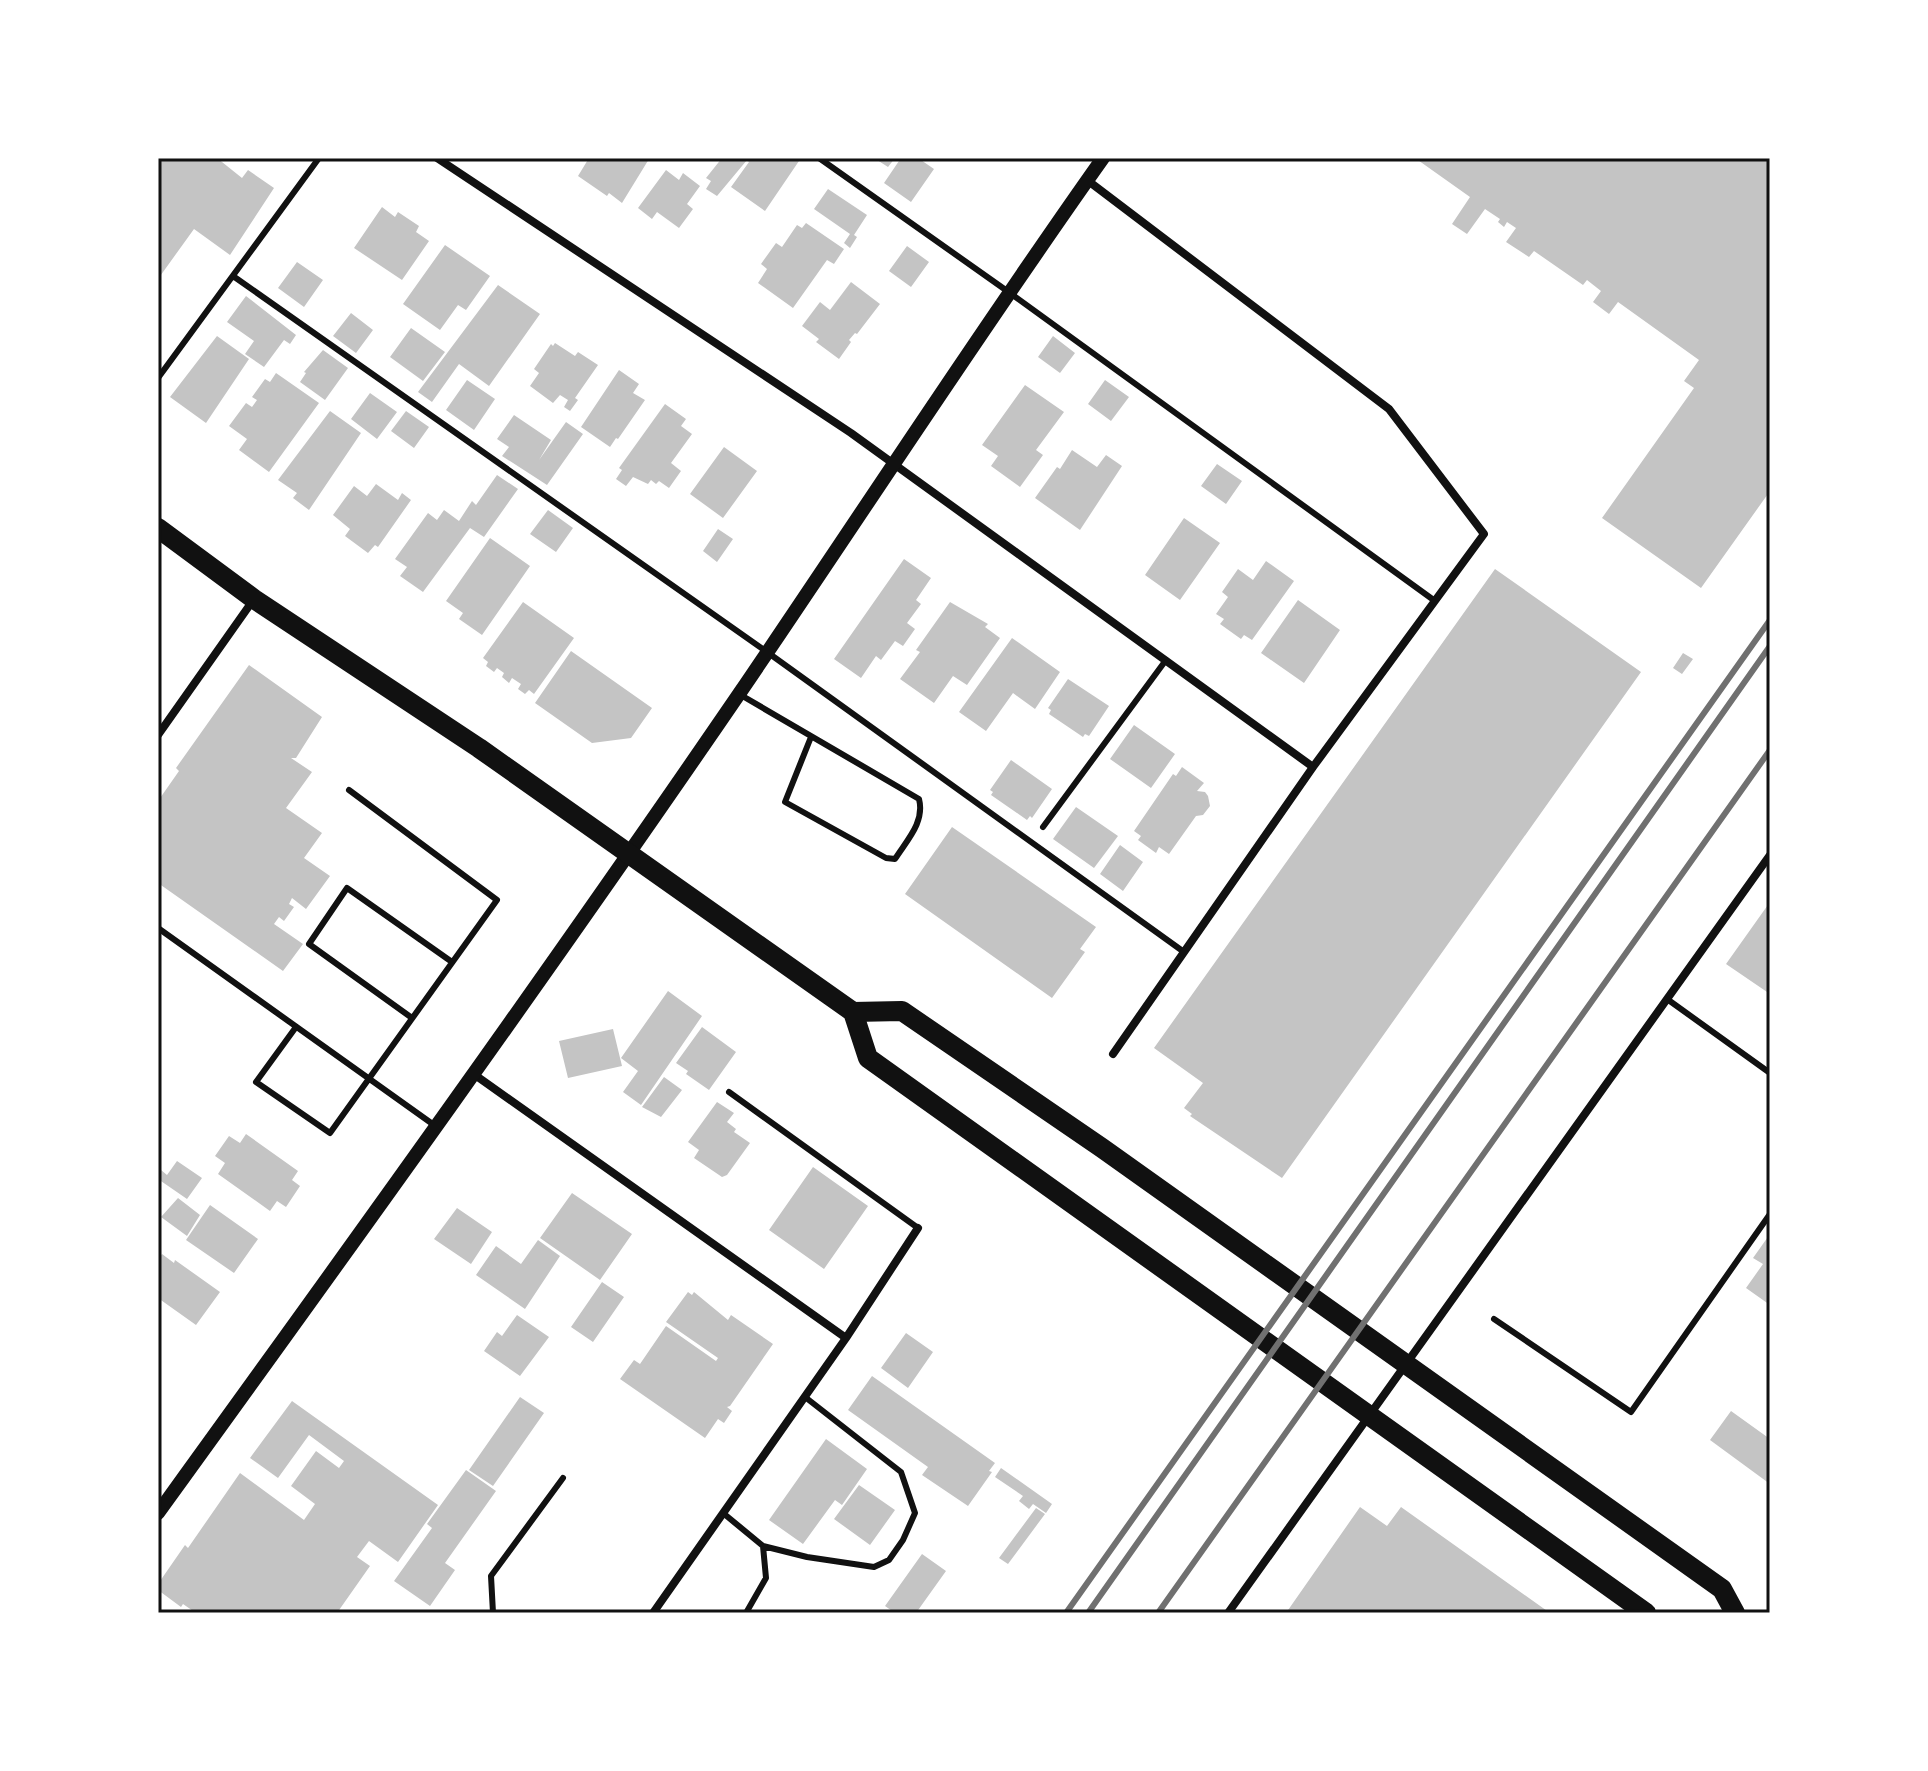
<svg xmlns="http://www.w3.org/2000/svg" width="1928" height="1771" viewBox="0 0 1928 1771" font-family="Ubuntu,sans-serif">
  <rect width="100%" height="100%" fill="#fff"/>
  <path fill="#c4c4c4" d="M 158,158 L 217,158 L 242,178 L 248,170 L 274,188 L 230,255 L 194,229 L 158,279 Z
    M 589,158 L 648,158 L 649,159 L 622,203 L 609,193 L 607,196 L 578,176 Z
    M 722,158 L 795,158 L 799,161 L 765,211 L 731,187 L 749,162 L 747,160 L 717,196 L 706,189 L 711,181 L 706,178 Z
    M 874,158 L 895,158 L 888,167 Z
    M 901,158 L 918,158 L 934,169 L 911,202 L 884,183 Z
    M 1415,158 L 1770,158 L 1770,491 L 1701,588 L 1602,518 L 1694,388 L 1684,381 L 1699,360 L 1618,302 L 1609,314 L 1593,302 L 1601,291 L 1587,280 L 1583,285 L 1534,251 L 1529,257 L 1506,242 L 1516,228 L 1507,222 L 1504,227 L 1498,222 L 1500,219 L 1485,209 L 1467,234 L 1452,224 L 1470,197 Z
    M 666,170 L 679,180 L 683,173 L 700,186 L 687,204 L 693,209 L 679,228 L 657,212 L 652,219 L 638,208 Z
    M 828,189 L 867,215 L 854,235 L 857,237 L 850,248 L 844,243 L 850,234 L 814,209 Z
    M 382,207 L 395,217 L 398,212 L 419,226 L 416,232 L 429,241 L 402,280 L 354,248 Z
    M 806,223 L 844,249 L 834,264 L 827,260 L 793,308 L 758,283 L 767,269 L 761,264 L 776,243 L 782,247 L 797,225 L 802,228 Z
    M 445,245 L 490,276 L 466,310 L 458,305 L 440,330 L 403,304 Z
    M 907,246 L 929,262 L 911,287 L 889,271 Z
    M 297,262 L 323,280 L 304,307 L 278,288 Z
    M 851,282 L 880,304 L 857,334 L 855,333 L 849,340 L 851,342 L 839,359 L 816,342 L 819,339 L 802,326 L 820,302 L 830,310 Z
    M 498,285 L 540,314 L 489,386 L 459,364 L 432,402 L 418,392 Z
    M 246,296 L 296,335 L 290,344 L 284,340 L 264,367 L 245,354 L 254,341 L 227,322 Z
    M 351,313 L 373,330 L 356,353 L 333,336 Z
    M 411,328 L 445,352 L 423,381 L 390,357 Z
    M 217,336 L 249,359 L 206,423 L 170,397 Z
    M 1053,336 L 1075,353 L 1060,373 L 1038,357 Z
    M 555,343 L 575,356 L 578,352 L 598,365 L 575,398 L 578,400 L 570,411 L 564,407 L 568,400 L 560,395 L 553,403 L 530,386 L 539,373 L 534,369 L 551,344 L 553,346 Z
    M 323,350 L 348,368 L 325,400 L 300,382 L 306,373 L 304,372 Z
    M 619,370 L 639,384 L 633,393 L 645,400 L 618,439 L 616,438 L 610,447 L 581,427 Z
    M 276,373 L 319,403 L 269,472 L 239,450 L 247,439 L 229,426 L 246,403 L 252,407 L 257,400 L 252,397 L 265,379 L 270,382 Z
    M 467,380 L 495,399 L 474,430 L 446,410 Z
    M 1105,380 L 1129,397 L 1111,421 L 1088,404 Z
    M 1025,385 L 1064,412 L 1036,450 L 1043,455 L 1020,487 L 991,466 L 998,456 L 982,445 Z
    M 370,393 L 397,412 L 377,439 L 351,419 Z
    M 665,404 L 686,419 L 681,426 L 692,434 L 671,463 L 681,471 L 669,488 L 659,481 L 656,484 L 651,480 L 648,484 L 633,477 L 626,486 L 616,479 L 622,470 L 619,468 Z
    M 330,411 L 361,433 L 309,510 L 293,498 L 297,493 L 278,480 Z
    M 406,411 L 429,427 L 414,448 L 391,431 Z
    M 514,415 L 551,440 L 539,460 L 566,422 L 583,434 L 547,485 L 502,456 L 509,447 L 497,439 Z
    M 724,447 L 757,471 L 723,518 L 690,494 Z
    M 1072,450 L 1097,467 L 1106,455 L 1122,466 L 1080,530 L 1035,498 L 1057,467 L 1060,469 Z
    M 1217,464 L 1242,481 L 1226,504 L 1201,486 Z
    M 497,475 L 518,489 L 484,537 L 470,528 L 423,592 L 400,576 L 407,567 L 395,559 L 428,513 L 437,520 L 444,510 L 459,521 L 472,501 L 476,505 Z
    M 376,484 L 398,500 L 402,493 L 411,500 L 378,547 L 375,545 L 368,553 L 345,536 L 350,529 L 333,515 L 354,486 L 367,496 Z
    M 548,510 L 573,528 L 556,552 L 530,534 Z
    M 1184,518 L 1220,543 L 1180,600 L 1145,575 Z
    M 718,529 L 733,539 L 717,562 L 703,551 Z
    M 490,538 L 530,566 L 482,635 L 459,619 L 463,613 L 446,601 Z
    M 904,559 L 931,578 L 916,600 L 921,604 L 907,623 L 915,629 L 903,646 L 895,641 L 881,660 L 876,656 L 861,678 L 834,659 Z
    M 1266,561 L 1294,581 L 1252,640 L 1244,635 L 1241,639 L 1220,624 L 1224,619 L 1216,614 L 1228,597 L 1222,592 L 1238,569 L 1253,580 Z
    M 1495,569 L 1641,672 L 1282,1178 L 1190,1116 L 1192,1114 L 1184,1108 L 1203,1083 L 1154,1048 Z
    M 1298,600 L 1340,630 L 1304,683 L 1261,653 Z
    M 523,602 L 574,638 L 534,694 L 529,690 L 525,694 L 518,689 L 521,684 L 512,678 L 509,683 L 502,677 L 504,673 L 497,668 L 494,672 L 486,666 L 488,662 L 483,658 Z
    M 950,602 L 988,624 L 985,627 L 1000,638 L 967,685 L 953,676 L 934,703 L 900,679 L 920,652 L 916,650 Z
    M 1012,638 L 1060,672 L 1035,709 L 1013,693 L 986,731 L 959,712 Z
    M 571,651 L 652,708 L 631,738 L 592,743 L 535,703 Z
    M 1683,653 L 1693,659 L 1682,674 L 1673,668 Z
    M 249,665 L 322,717 L 296,758 L 291,758 L 312,772 L 286,808 L 322,833 L 304,858 L 330,876 L 306,909 L 292,898 L 289,904 L 294,907 L 284,921 L 279,917 L 274,924 L 303,944 L 283,971 L 158,883 L 158,801 L 179,771 L 176,768 Z
    M 1068,679 L 1109,706 L 1089,736 L 1085,734 L 1083,737 L 1049,714 L 1051,710 L 1048,708 Z
    M 1134,725 L 1175,754 L 1151,788 L 1110,759 Z
    M 1011,760 L 1052,789 L 1032,818 L 1030,816 L 1027,820 L 991,795 L 993,792 L 990,790 Z
    M 1182,767 L 1204,783 L 1197,791 L 1205,792 L 1208,796 L 1210,806 L 1203,815 L 1196,816 L 1169,854 L 1159,847 L 1156,853 L 1138,840 L 1141,836 L 1134,831 L 1173,774 L 1176,776 Z
    M 1076,807 L 1118,836 L 1094,868 L 1053,839 Z
    M 952,827 L 1096,927 L 1080,949 L 1085,952 L 1052,998 L 905,894 Z
    M 1120,845 L 1143,862 L 1123,891 L 1100,874 Z
    M 1770,902 L 1770,994 L 1726,964 Z
    M 668,991 L 702,1016 L 641,1105 L 623,1092 L 638,1071 L 621,1058 Z
    M 702,1027 L 736,1052 L 709,1090 L 686,1074 L 688,1071 L 676,1063 Z
    M 613,1029 L 622,1066 L 568,1078 L 559,1041 Z
    M 664,1077 L 682,1090 L 661,1117 L 642,1107 Z
    M 717,1102 L 734,1113 L 727,1122 L 736,1129 L 734,1132 L 750,1143 L 727,1175 L 722,1177 L 694,1158 L 699,1150 L 688,1142 Z
    M 246,1134 L 298,1171 L 292,1180 L 300,1186 L 286,1207 L 277,1201 L 270,1211 L 218,1174 L 225,1163 L 215,1156 L 229,1136 L 240,1143 Z
    M 177,1161 L 202,1178 L 187,1199 L 158,1179 L 161,1170 L 167,1175 Z
    M 813,1167 L 868,1206 L 824,1269 L 769,1230 Z
    M 572,1193 L 632,1234 L 600,1280 L 540,1238 Z
    M 178,1198 L 200,1215 L 187,1236 L 161,1217 Z
    M 210,1205 L 258,1239 L 234,1273 L 186,1240 Z
    M 457,1208 L 492,1232 L 471,1264 L 434,1239 Z
    M 1770,1234 L 1770,1305 L 1746,1288 L 1763,1264 L 1753,1258 Z
    M 538,1240 L 560,1256 L 525,1309 L 476,1275 L 496,1246 L 521,1264 Z
    M 162,1254 L 174,1263 L 175,1260 L 220,1292 L 196,1325 L 158,1298 L 158,1260 Z
    M 602,1282 L 624,1297 L 593,1342 L 571,1327 Z
    M 688,1292 L 692,1295 L 694,1292 L 728,1320 L 731,1315 L 773,1344 L 730,1406 L 727,1407 L 732,1411 L 724,1423 L 718,1419 L 705,1438 L 620,1379 L 634,1360 L 640,1364 L 666,1326 L 716,1361 L 718,1358 L 666,1322 Z
    M 517,1315 L 549,1337 L 520,1376 L 484,1351 L 497,1332 L 502,1336 Z
    M 906,1333 L 933,1352 L 908,1388 L 881,1368 Z
    M 872,1376 L 995,1463 L 989,1471 L 992,1472 L 968,1506 L 922,1475 L 928,1467 L 848,1410 Z
    M 520,1397 L 544,1413 L 493,1486 L 469,1470 Z
    M 292,1401 L 438,1505 L 398,1562 L 369,1541 L 357,1557 L 370,1566 L 337,1613 L 196,1613 L 183,1604 L 181,1607 L 158,1590 L 158,1584 L 185,1545 L 188,1548 L 240,1473 L 304,1520 L 315,1504 L 291,1486 L 316,1451 L 339,1468 L 344,1461 L 309,1435 L 278,1478 L 250,1458 Z
    M 1731,1411 L 1770,1439 L 1770,1484 L 1710,1440 Z
    M 826,1439 L 867,1469 L 842,1505 L 835,1500 L 803,1544 L 769,1520 Z
    M 1001,1468 L 1052,1504 L 1046,1513 L 1033,1504 L 1029,1509 L 1019,1501 L 1023,1496 L 995,1477 Z
    M 466,1470 L 496,1491 L 445,1563 L 455,1570 L 430,1606 L 394,1581 L 432,1528 L 427,1524 Z
    M 859,1485 L 895,1510 L 870,1545 L 834,1519 Z
    M 1360,1507 L 1387,1526 L 1401,1507 L 1550,1613 L 1286,1613 Z
    M 1036,1508 L 1045,1514 L 1008,1564 L 999,1558 Z
    M 922,1554 L 946,1571 L 916,1613 L 895,1613 L 885,1606 Z"/>
  <g fill="none" stroke-linecap="round" stroke-linejoin="round">
    <path stroke="#111" stroke-width="6" d="M 819,158 L 1010,293 L 1435,601
      M 233,276 L 767,652 L 1184,952
      M 158,378 L 319,158
      M 739,694 L 919,799 C 925,822 907,840 895,859 L 886,858 L 785,802 L 811,737
      M 1043,827 L 1166,660
      M 158,928 L 434,1125
      M 1667,999 L 1770,1073
      M 412,1018 L 309,944 L 347,888 L 452,962
      M 296,1027 L 256,1082 L 330,1133 L 497,900 L 349,790
      M 729,1092 L 918,1228
      M 1494,1319 L 1631,1412 L 1770,1214
      M 723,1513 L 763,1546 L 766,1578 L 746,1613
      M 763,1546 L 807,1557 L 874,1567 L 889,1560 L 903,1540 L 915,1513 L 901,1472 L 805,1397
      M 493,1613 L 491,1576 L 563,1478"/>
    <path stroke="#111" stroke-width="8" d="M 437,158 L 851,433 L 1313,767
      M 1087,180 L 1389,409 L 1484,534 L 1313,767 L 1113,1054
      M 158,735 L 254,599
      M 475,1075 L 846,1338
      M 653,1613 L 846,1338 L 918,1228
      M 1228,1613 L 1770,855"/>
    <path stroke="#111" stroke-width="14" d="M 158,1513 C 354,1242 550,970 739,694 C 861,515 978,334 1103,158"/>
    <path stroke="#111" stroke-width="20" d="M 158,528 L 254,599 L 479,748 L 853,1012 L 902,1011 L 1102,1148 L 1722,1589 L 1735,1613
      M 853,1012 L 868,1058 L 1646,1613"/>
    <path stroke="#707070" stroke-width="6" d="M 1066,1613 L 1770,620
      M 1088,1613 L 1770,646
      M 1158,1613 L 1770,750"/>
  </g>
  <rect width="1928" height="1771" fill="none" stroke="#ffffff" stroke-width="320"/>
  <rect x="160" y="160" width="1608" height="1451" fill="none" stroke="#111" stroke-width="3"/>
</svg>
